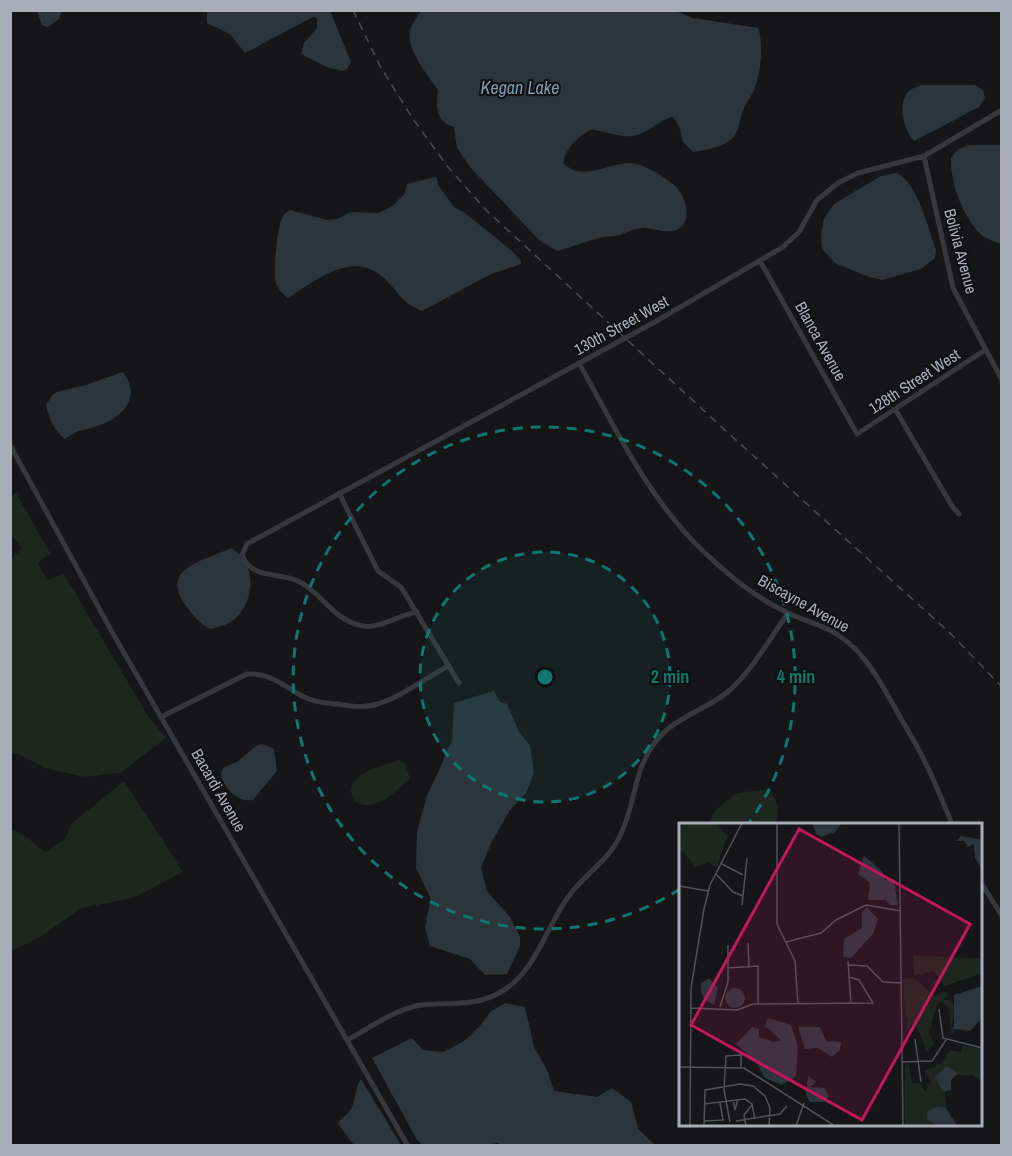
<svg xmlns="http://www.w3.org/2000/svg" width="1012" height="1156" viewBox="0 0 1012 1156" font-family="'Archivo Narrow',sans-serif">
  <rect width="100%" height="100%" fill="#161618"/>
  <path fill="#1e261f" d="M 16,493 L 50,553 L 38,563 L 47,580 L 64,574 L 148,716 L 166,738 L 120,773 L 85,777 L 44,768 L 23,756 L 11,752 L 11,559 L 22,548 L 11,534 L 11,498 Z
    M 400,760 L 405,764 L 410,778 C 397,790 375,814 356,802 C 336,777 382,765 400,760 Z
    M 124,781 L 183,872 L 133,898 L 81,908 L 42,936 L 11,951 L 11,829 L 25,836 L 45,852 L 64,840 L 72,823 Z
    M 763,790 L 771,793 C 779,802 780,813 775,824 L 712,824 L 710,822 L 715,811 L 736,793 Z"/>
  <path fill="#2c353c" d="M 673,10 L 693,18 L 758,28 C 764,43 761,77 753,92 C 751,97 746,102 744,108 C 739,119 740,134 729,141 C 719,148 705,150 693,152 L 683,142 L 679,126 L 673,117 C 659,120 648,133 633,136 C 619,138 604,130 590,130 C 577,138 566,147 563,163 C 582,182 606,164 629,163 C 642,163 664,176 674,185 C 684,193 692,215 682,226 C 672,236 658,229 646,228 C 638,227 628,232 620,235 C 614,237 608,236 602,237 C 587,241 572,247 557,251 L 540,241 L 470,167 L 457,148 L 454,127 C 435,121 436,107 438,90 C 428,76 406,49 410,31 C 412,24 417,17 421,10 Z
    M 37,11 L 37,10 L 62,11 L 59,19 L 48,27 L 42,25 Z
    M 207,11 L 330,11 L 351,62 L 347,69 L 342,71 L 327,67 L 301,54 L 304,43 L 317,28 L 317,18 L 313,17 L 245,53 L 230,34 L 207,23 Z
    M 921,85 L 975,85 L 983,90 L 985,98 L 979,107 L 914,141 C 904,130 897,105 908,92 C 912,88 917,87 921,85 Z
    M 969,145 L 1001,145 L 1001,244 C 996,242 989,240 984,237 C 964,221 950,182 951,158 L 957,150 Z
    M 896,173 C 917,180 929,231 936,250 L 935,258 L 921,269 L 882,280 L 869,277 L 835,263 L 822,249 L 821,236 L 824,218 L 834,204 L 881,176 Z
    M 435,177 L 437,178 L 438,185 L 454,207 L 465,213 L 511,250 L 521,261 L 521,264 L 491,274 L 422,311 C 400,302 400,293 384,278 C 353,249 316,280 288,298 C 283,294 279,290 276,283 C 273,273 277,225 283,216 C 285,213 288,212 290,210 L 327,220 L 337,219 L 350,212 L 378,213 L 393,206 L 405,193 L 407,184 Z
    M 123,372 C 141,396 125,416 100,425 C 85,431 80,428 65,439 C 54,430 49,419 46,405 L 53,394 L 60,391 L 86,385 Z
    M 231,548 C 256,562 256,598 236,618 C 230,624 219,627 210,629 C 199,623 192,614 184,603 C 160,567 207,560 231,548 Z
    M 494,691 L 500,702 L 507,704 L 519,732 L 530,745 L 534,773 L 526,793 L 510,810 L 491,843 L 481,868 L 487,891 L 510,917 L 520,937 L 520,946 L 507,974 L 485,975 L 470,959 L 430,946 L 425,927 L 431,899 L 416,868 L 417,831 L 427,796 L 441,766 L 446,752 L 452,742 L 454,703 Z
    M 262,744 L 274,749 L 277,771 L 253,800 C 237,803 222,787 221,772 L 224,767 L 237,762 L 256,746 Z
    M 505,1003 L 525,1007 L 534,1047 L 547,1070 L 554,1091 L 597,1097 L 612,1088 L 631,1102 L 638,1129 L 655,1145 L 500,1146 L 498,1143 L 480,1146 L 424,1146 L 417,1140 L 372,1058 L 412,1038 L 423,1050 L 443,1052 L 464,1041 L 479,1027 L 491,1011 Z
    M 361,1079 L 401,1145 L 354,1145 L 338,1124 C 341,1117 347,1116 351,1109 C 356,1099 355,1088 361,1079 Z"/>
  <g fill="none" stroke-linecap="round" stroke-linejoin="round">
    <path stroke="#37383d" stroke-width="5" d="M 924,156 L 953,288 L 1002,380
      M 760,261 L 857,434 L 985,350
      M 579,363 C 616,429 648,499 704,552 C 729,576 757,599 788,613 C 805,621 823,625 838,635 C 865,652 879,680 894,706 C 903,723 914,740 923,758 C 934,779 943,802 952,824
      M 895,409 L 952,506 L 959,514
      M 10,445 L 112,632 L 408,1146
      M 339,493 L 378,571 L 401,587 L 459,683
      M 417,612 C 399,615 379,629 363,626 C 333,621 322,592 298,581 C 278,572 252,580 242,555 L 247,544 L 653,323 L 783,247 L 799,232 L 817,200 L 838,183 L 858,173 L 924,156 L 1002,110
      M 161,717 L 247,674 C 271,673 282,685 302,696 C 313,702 325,703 337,704 C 350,706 362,708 374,705 C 396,700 427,678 448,666
      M 980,881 L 1002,916
      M 347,1040 C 370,1028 395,1009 421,1005 C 448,1002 476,1007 501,992 C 538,970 546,925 571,893 C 586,874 608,860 619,838 C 635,808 633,773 653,745 C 672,717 706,711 730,690 C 752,670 771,637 788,613"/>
    <path stroke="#4a4c52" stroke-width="1.5" stroke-dasharray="8 6" stroke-linecap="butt" d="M 353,10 L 380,66 L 413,119 L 448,167 L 487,211 L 726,431 L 950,633 L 1002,687"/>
  </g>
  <circle cx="545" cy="677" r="125" fill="#0f766e" fill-opacity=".12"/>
  <g fill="none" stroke="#0f766e" stroke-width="3" stroke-dasharray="10 8">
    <circle cx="545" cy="677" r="125"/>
    <path d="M680 889A251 251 0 1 1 749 823"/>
  </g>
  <g text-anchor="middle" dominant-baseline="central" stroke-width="4.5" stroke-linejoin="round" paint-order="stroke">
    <g font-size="16" fill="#a8adb8" stroke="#111113">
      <text transform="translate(961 251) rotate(75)">Bolivia Avenue</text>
      <text transform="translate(621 325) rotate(-29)">130th Street West</text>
      <text transform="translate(821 341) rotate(61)">Blanca Avenue</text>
      <text transform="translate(914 381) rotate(-33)">128th Street West</text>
      <text transform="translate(804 603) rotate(29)">Biscayne Avenue</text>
      <text transform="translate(219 790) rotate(60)">Bacardi Avenue</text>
    </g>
    <g font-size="18" font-style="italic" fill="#7f9bb3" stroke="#111113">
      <text x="520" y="87">Kegan Lake</text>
    </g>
  </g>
  <g transform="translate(679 823)">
    <rect width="303" height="303" fill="#161618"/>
    <path d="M 3,0 L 38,0 L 48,13 L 38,45 L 30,39 L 17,44 L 0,24 ZM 234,132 L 303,136 L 303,150 L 266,163 L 255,148 L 235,153 ZM 235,155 L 256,173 L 266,168 L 269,173 L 265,176 L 274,179 L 275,186 L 273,204 L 277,208 L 272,211 L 270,186 L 262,178 L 258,181 L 250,210 L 255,221 L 248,229 L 237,202 L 231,202 L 226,212 L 229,194 L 226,194 L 224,156 ZM 283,222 L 303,226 L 303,259 L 293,252 L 263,252 L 270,302 L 226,302 L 226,241 L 230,241 L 233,260 L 240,260 L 246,268 L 252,259 L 245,248 L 261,241 L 271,227 L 282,229 Z" fill="#1e261f"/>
    <path d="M 133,0 L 163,0 L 156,9 L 143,14 L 137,11 ZM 282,13 L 303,17 L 303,45 L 296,35 L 295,21 L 289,24 L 285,18 L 277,18 ZM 185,33 L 203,48 L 206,57 L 215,56 L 219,83 L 211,82 L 207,77 L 189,77 L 191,60 L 179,51 ZM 188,84 L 199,96 L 194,111 L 172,135 L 164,134 L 165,116 L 183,105 L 183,89 ZM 30,155 L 39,165 L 35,182 L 25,176 L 22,168 L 22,160 ZM 303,163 L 303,195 L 291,208 L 275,206 L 275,172 ZM46 175a10 10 0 1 1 20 0a10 10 0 1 1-20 0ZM 89,195 L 112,202 L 119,224 L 117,253 L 103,262 L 86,255 L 77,239 L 57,221 L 73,204 L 80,206 L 80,214 L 95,219 L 102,217 L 86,203 ZM 119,204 L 141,204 L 147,218 L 162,219 L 161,227 L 153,234 L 139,225 L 126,226 ZM 268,243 L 279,250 L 272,257 L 272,267 L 264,269 L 256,254 ZM 129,253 L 137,259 L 131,264 L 146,265 L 150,273 L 146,279 L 131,279 L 127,272 ZM 259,283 L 267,285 L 278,303 L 259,303 L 248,296 L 248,288 Z" fill="#2c353c"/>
    <path fill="none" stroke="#505258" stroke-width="1.5" d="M 98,0 L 98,101 L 116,138 L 119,181M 220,0 L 224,303M 43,41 L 64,52M 37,51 L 54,69 L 64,73M 0,63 L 29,68M 63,82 L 68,35M 107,119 L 142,110 L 157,97 L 187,82 L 222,88M 69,120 L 70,144M 169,138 L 172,181M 170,142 L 188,143 L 204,159 L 223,160M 49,145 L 79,143 L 79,181M 41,184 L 49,159 L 49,122M 12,185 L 58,187 L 74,181 L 194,180 L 180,157 L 170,154M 260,186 L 264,215 L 303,225M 236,216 L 242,259M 223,239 L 253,238 L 267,217M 0,244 L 65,245 L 156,303M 0,264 L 0,293M 54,277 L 56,287 L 59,276M 25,281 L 66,276 L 73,281 L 76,296M 26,298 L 44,297 L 41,280M 57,298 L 101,291 L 108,283M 51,299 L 45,267 L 47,233 L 62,232 L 62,244M 11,303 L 12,165 L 25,86 L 31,62 L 63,0M 25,303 L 26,267 L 61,261 L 74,263 L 86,273 L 91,285 L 90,303M 67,303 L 65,292 L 73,282M 117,303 L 125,280"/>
    <path fill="#c2185b" fill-opacity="0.15" stroke="#c2185b" stroke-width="3" d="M 120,6 L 291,101 L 183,297 L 12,202 Z"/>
    <rect width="303" height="303" fill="none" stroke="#a8adb8" stroke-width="3"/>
  </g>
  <circle cx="545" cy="677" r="9" fill="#0f766e" stroke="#111113" stroke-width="3"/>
  <g font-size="18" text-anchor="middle" font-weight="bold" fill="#0f766e" stroke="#111113" stroke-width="4.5" stroke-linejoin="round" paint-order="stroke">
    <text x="670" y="683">2 min</text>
    <text x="796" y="683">4 min</text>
  </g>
  <rect width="1012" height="1156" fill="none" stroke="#a8adb8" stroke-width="24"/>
</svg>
